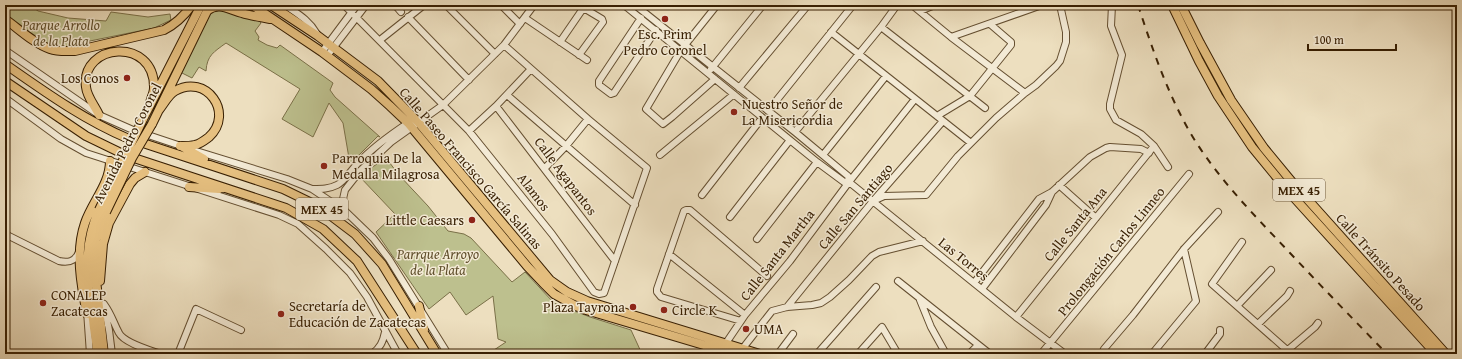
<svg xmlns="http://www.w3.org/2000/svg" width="1462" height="359" viewBox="0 0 1462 359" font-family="'Gentium Book Plus',serif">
  <rect width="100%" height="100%" fill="#eddfbf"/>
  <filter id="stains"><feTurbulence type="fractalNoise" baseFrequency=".005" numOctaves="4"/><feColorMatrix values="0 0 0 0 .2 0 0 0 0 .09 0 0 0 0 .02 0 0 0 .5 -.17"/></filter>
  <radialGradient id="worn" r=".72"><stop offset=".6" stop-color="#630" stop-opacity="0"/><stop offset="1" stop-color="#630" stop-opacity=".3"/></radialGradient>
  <path fill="#bdc08e" stroke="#7a7048" d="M 5,5 L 30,5 L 38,11 L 68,18 L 106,21 L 111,12 L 148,17 L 170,14 L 171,20 L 154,28 L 80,43 L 79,48 L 62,49 L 41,42 L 5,16 Z
    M 215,9 L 222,9 L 259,20 L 261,23 L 255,31 L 259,37 L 258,40 L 267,45 L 277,48 L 280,45 L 333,83 L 330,90 L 335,97 L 380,137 L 378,136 L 350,164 L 343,123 L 329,103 L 313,137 L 282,119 L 300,89 L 226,43 C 214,52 207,55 206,71 L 199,67 L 192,78 L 180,72 L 208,14 Z
    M 386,158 L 399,175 L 428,206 L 448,231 L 464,234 L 471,238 L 512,282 L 525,272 L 554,303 L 590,317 L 631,330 L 642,354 L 601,354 L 597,350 L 591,354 L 493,354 L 491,352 L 506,342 L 498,339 L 493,296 L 466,315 L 450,292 L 429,309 L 376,232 L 395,214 L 359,176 Z"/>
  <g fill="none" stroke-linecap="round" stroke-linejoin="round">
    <g stroke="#654f31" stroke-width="8">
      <path id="minor" d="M 285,5 C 298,14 309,20 317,34
        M 344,5 L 469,131 L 552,234 L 594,292 L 599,294 L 604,293 L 647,168 L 588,119 L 504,45
        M 395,5 L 401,12
        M 446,5 L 495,54
        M 501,5 L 520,24
        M 624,5 L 817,162 L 844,182 L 849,182
        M 635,5 L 795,132 L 848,176 L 849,182
        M 912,5 L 951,37 L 1025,93
        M 1112,5 L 1111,26 L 1122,55 L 1110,104 L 1110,109 L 1116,120 L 1141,134 L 1154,146 L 1168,167
        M 920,11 L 935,5
        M 408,17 L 469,80
        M 525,18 L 587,60
        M 641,18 L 599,81 L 599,85 L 611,94 L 614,93 L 656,30
        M 881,27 L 985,108
        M 831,32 L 971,143
        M 951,37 L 1042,5
        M 380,40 L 424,5
        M 560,42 L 582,10 L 587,10 L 602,19 L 603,22 L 579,55
        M 5,50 L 99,115 L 133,130 L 184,147
        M 322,52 L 357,5
        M 327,56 L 366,5
        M 711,69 L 763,5
        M 715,79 L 672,117 L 663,124 L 646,109 L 681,50 L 717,5
        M 739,88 L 808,5
        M 507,95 L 635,205
        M 5,98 L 61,139 L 86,153 L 279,215 L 298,224 L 326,249 L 350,273 L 367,297 L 398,354
        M 496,106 L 615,261
        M 768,111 L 853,5
        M 937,116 L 970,96 L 1011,45 L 1011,42 L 990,24
        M 469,131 L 496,106 L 531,69
        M 795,132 L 881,27 L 897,5
        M 193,150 L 287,179 L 312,189 L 345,211 L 373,238 L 389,259 L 448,354
        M 660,155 L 733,95
        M 823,155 L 886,76
        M 545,168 L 566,146 L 588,119
        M 849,182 L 1016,317 L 1065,354
        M 1059,185 L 1096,218
        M 313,189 C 322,189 329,189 337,185 C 345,181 351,170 358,163 C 373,147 390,135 408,123 L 411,122
        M 702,195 L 762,118
        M 873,201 L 884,196 L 926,195 L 958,156 L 996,118 L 1025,93 L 1036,85 L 1056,66 L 1060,61 L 1066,42 L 1066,32 L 1060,5
        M 341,208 L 345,190 L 360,171 L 391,142 L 443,105 L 504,45 L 534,5
        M 730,217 L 790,140
        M 5,234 L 59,261 C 68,263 75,262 79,252
        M 757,239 L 817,162
        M 1242,242 L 1212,284 L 1287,350
        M 669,254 L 745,315
        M 898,281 L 990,354
        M 974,283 L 1039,199 L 1052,192 L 1090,157 L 1106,148 L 1110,147 L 1141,149 L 1149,153
        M 982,289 L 1046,205 L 1052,192
        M 920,300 L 931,327 L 946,354
        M 104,304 C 112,315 113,322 119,333 C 124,343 150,350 161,354
        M 104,306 L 109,330 L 112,354
        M 1237,306 L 1271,270
        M 787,307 L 873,201 L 943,121
        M 87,311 L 90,354
        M 1016,317 L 1154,146
        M 741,321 L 661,297 L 657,292 L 657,289 L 684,211 L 686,210 L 690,210 L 767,276
        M 1258,324 L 1287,296 L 1290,291
        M 724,346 L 745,315 L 790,261 L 849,182 L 915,99
        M 743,348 L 772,311 L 787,307 L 812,305 L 821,303 L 830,297 L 849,280 L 872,256 L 879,252 L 923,241
        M 1104,349 L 1133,315 L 1184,249 L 1218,212
        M 178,354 L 196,309 L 241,330
        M 372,354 C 380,348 383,342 385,332
        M 778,354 L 793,334
        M 817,354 L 876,287
        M 858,354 L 882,327 L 898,354
        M 969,354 L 978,345
        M 1041,354 L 1189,174
        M 1152,354 L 1196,301 L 1184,249
        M 1205,354 L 1220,334 L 1220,330
        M 1283,354 L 1315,327 L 1318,323"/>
    </g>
    <g stroke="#381f02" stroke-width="10">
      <path id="major" d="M 252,5 L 322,52 L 371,89 L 390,106 L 408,123 L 527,266 L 545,285 L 554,294 L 576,306 L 586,310 L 734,354
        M 271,5 L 318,36 L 378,81 L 418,122 L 550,280 L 567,292 L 587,301 L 760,354
        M 1172,5 L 1199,61 L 1218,96 L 1252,147 L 1288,191 L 1436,354
        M 1181,5 L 1200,43 L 1231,100 L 1264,148 L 1292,182 L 1446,354
        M 207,11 C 219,1 229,10 242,13 C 251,16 260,17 270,19
        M 5,19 C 19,29 33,43 50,49 C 58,52 67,51 75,51 L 164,30 C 176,24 184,16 192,5
        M 5,64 C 45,92 84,120 129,139
        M 5,81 L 86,136 L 121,153
        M 159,110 C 164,104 168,95 175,91 C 206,73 235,113 209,137 C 205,140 200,144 195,145 C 191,146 185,146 180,146
        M 99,115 C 95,106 87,97 86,87 C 80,43 155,36 154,88 C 154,93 151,98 150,103
        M 143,119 L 201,5
        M 152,124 L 210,5
        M 146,144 L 283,189 L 318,206 L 355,234 L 382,264 L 437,354
        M 181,146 L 204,159
        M 137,159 L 286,208 L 323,229 L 357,261 L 417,354
        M 189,187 L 219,189
        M 100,281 L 103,244 L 109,223 L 130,184 L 135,178 L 145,172
        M 419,306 L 424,329
        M 87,314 C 81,285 75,252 85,223 C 92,202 110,184 110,161
        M 97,354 C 97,343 94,331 93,320 C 87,280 82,248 99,210
        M 104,354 L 94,261 L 96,239 L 106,212"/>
    </g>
    <use href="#minor" stroke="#f3ead5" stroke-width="6"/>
    <use href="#major" stroke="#e6c080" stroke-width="8"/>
    <path stroke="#381f02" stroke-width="2" stroke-dasharray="7 7" stroke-linecap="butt" d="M 1138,5 C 1153,51 1169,98 1194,139 C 1221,182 1256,217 1290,253 C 1322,287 1354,320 1387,354"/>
    <g stroke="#381f02" stroke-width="10" stroke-linecap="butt">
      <path id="major-bridge" d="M 99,210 L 143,119
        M 106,212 L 132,158 L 152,124"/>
    </g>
    <use href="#major-bridge" stroke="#e6c080" stroke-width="8"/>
  </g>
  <g fill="#8f2418" stroke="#f3ead5" stroke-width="1.5">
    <circle cx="665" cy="19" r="4"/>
    <circle cx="127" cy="78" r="4"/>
    <circle cx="734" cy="112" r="4"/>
    <circle cx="324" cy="166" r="4"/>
    <circle cx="472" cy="220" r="4"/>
    <circle cx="43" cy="303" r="4"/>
    <circle cx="633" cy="307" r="4"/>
    <circle cx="664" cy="310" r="4"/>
    <circle cx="281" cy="314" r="4"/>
    <circle cx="746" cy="329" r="4"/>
  </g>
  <g text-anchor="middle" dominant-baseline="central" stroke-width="3" stroke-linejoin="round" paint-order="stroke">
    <g fill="#f3ead5" stroke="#705c41" stroke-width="1">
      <rect x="1273" y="179" width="52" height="22" rx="3"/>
      <rect x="296" y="198" width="52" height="22" rx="3"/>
    </g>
    <g font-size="13" font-weight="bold" fill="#381f02">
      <text x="1299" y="190">MEX 45</text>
      <text x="322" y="209">MEX 45</text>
    </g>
    <g font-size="14" font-style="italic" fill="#604f2c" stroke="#f3ead5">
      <text x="61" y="25">Parque Arrollo<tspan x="61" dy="16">de la Plata</tspan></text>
      <text x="438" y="254">Parrque Arroyo<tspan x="438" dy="16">de la Plata</tspan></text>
    </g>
    <g font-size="14" fill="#381f02" stroke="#f3ead5" text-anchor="start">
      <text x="665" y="34" text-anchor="middle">Esc. Prim<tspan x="665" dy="16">Pedro Coronel</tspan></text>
      <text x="119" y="78" text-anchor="end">Los Conos</text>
      <text x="742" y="104">Nuestro Señor de<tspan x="742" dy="16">La Misericordia</tspan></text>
      <text x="332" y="158">Parroquia De la<tspan x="332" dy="16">Medalla Milagrosa</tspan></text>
      <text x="464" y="220" text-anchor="end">Little Caesars</text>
      <text x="51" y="295">CONALEP<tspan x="51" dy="16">Zacatecas</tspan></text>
      <text x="289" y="306">Secretaría de<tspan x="289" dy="16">Educación de Zacatecas</tspan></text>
      <text x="625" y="307" text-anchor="end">Plaza Tayrona</text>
      <text x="672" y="310">Circle K</text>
      <text x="754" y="329">UMA</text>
    </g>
    <g font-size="14" fill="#381f02" stroke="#f3ead5">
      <text transform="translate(127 143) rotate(-63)">Avenida Pedro Coronel</text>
      <text transform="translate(471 168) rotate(49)">Calle Paseo Francisco García Salinas</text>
      <text transform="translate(566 176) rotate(53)">Calle Agapantos</text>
      <text transform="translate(534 192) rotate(52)">Alamos</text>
      <text transform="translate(855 206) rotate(-50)">Calle San Santiago</text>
      <text transform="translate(1075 224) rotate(-51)">Calle Santa Ana</text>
      <text transform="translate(1111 251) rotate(-51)">Prolongación Carlos Linneo</text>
      <text transform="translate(777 255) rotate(-52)">Calle Santa Martha</text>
      <text transform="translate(964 259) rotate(39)">Las Torres</text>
      <text transform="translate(1381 262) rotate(48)">Calle Tránsito Pesado</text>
    </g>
  </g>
  <rect width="1462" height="359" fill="none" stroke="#eddfbf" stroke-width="20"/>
  <rect x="6" y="6" width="1450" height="347" fill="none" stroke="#381f02" stroke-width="2"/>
  <rect x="10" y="10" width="1442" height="339" fill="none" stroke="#381f02"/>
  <path d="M1308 44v6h88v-6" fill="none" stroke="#381f02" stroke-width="2"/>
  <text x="1314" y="44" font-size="12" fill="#381f02" stroke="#f3ead5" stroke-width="3" paint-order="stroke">100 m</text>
  <rect width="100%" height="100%" filter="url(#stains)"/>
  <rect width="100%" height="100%" fill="url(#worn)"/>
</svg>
